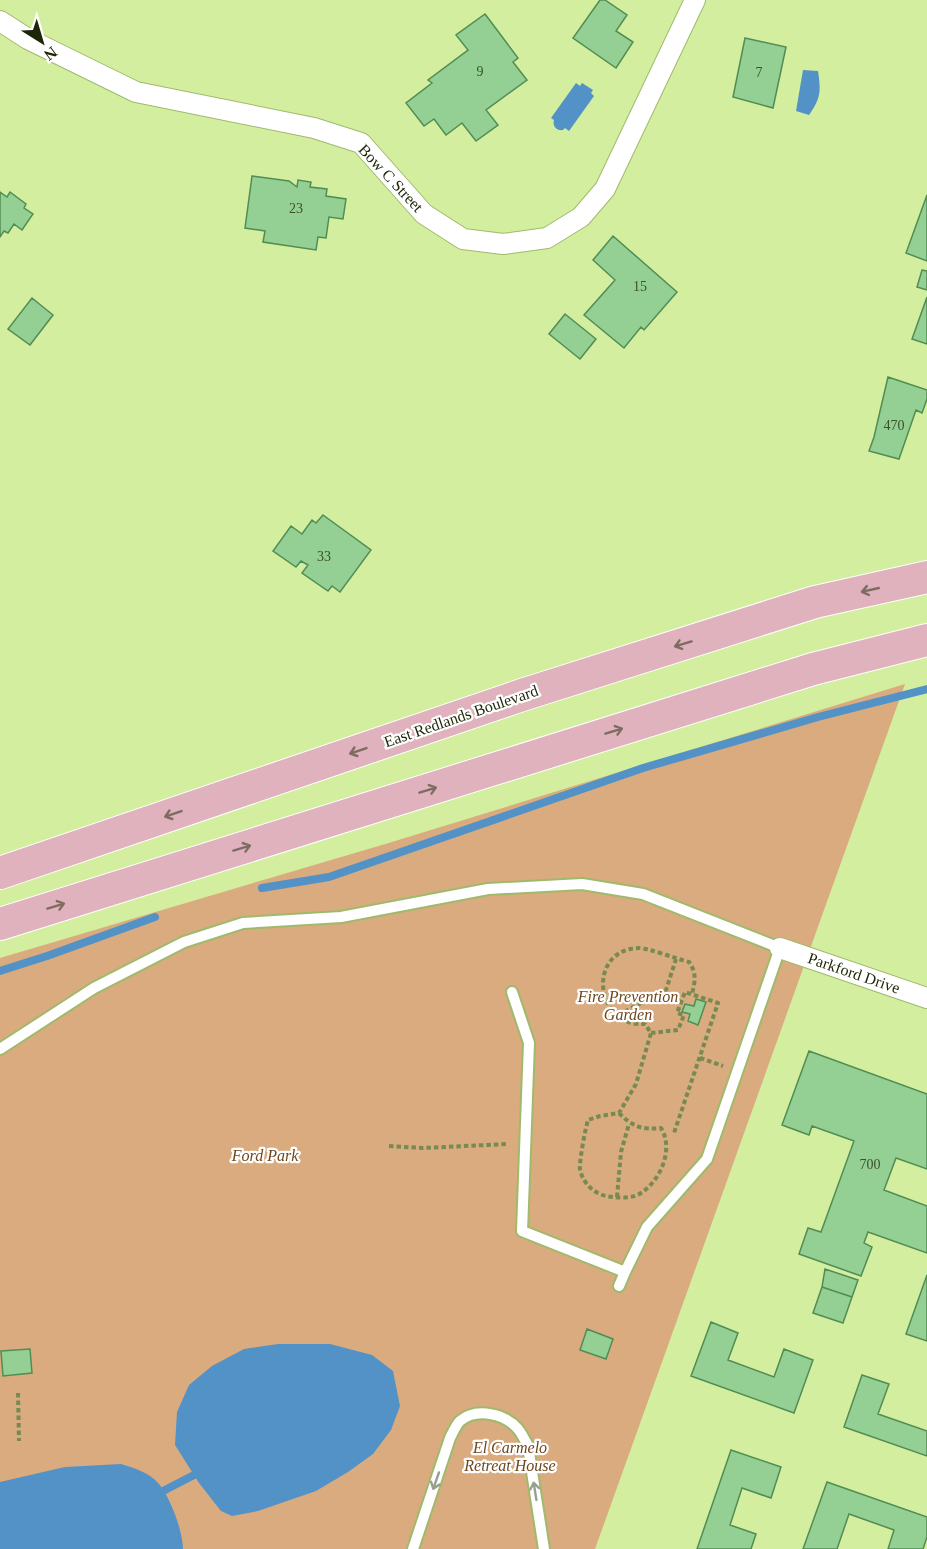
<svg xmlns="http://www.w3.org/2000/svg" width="927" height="1549" viewBox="0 0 927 1549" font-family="Georgia,serif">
  <rect width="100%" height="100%" fill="#d2ee9e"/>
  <path fill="#d9ab7e" d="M 905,684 L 595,1549 L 0,1549 L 0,958 L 392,842 Z"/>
  <path fill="#5292c6" d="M 803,70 L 818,71 C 821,91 821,98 809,115 L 796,111 Z
    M 576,83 L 580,86 L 582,83 L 593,90 L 591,93 L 594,96 L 569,131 L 565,128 L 563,130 C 557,131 552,126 554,120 L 551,118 Z
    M 278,1344 L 330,1344 L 372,1355 L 393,1371 L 400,1406 L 391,1430 L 373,1454 L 348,1472 L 316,1491 L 258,1511 L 232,1516 L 221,1511 L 199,1483 L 175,1445 L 177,1412 L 189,1385 L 212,1366 L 244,1349 Z
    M 121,1464 C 133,1468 149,1472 158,1483 C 170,1496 183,1532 183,1549 L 0,1549 L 0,1482 L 65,1467 Z"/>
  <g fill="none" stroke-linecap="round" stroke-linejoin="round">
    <path stroke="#5292c6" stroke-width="8" d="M 262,888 L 329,877 L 643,768 L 818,717 L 927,689
      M 0,971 L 47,956 L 155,917
      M 163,1491 L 194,1475"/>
  </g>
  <path fill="#94cf94" stroke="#518d53" stroke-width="1.5" d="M 600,0 L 605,0 L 627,15 L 616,31 L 633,42 L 616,68 L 573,38 Z
    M 485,14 L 518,58 L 513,62 L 527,80 L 486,110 L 498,125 L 476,141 L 462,123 L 446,135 L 434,119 L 424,126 L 406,103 L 432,83 L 428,80 L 468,50 L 456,35 Z
    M 745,38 L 786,47 L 773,108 L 733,97 Z
    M 252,176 L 289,181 L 297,187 L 298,180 L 311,182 L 310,187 L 327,189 L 326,196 L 346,199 L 343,219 L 329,217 L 326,238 L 318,237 L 316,250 L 263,242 L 265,231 L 245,228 Z
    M 0,192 L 7,197 L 10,192 L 26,204 L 24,208 L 33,214 L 22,230 L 14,224 L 8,233 L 4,231 L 0,237 Z
    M 927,195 L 927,261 L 906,253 Z
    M 613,236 L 677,292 L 644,330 L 641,327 L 624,348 L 584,315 L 615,280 L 593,260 Z
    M 922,270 L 927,271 L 927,290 L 917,287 Z
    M 927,297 L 927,344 L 912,339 Z
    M 32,298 L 53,315 L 30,345 L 8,329 Z
    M 565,314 L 596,339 L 580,359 L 549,334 Z
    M 888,377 L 927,390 L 927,399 L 922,413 L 916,410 L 899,459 L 869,451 L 874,437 Z
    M 323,515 L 371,550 L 340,592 L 332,586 L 328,591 L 302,573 L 308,565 L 301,561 L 296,567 L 273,551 L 291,526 L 302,534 L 312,520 L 316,523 Z
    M 696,999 L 706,1002 L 698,1025 L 688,1021 L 690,1014 L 682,1012 L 685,1004 L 694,1006 Z
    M 809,1051 L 927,1094 L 927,1169 L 896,1158 L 884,1190 L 927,1206 L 927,1253 L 868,1232 L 864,1243 L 872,1247 L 861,1276 L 799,1254 L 808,1228 L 821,1232 L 854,1141 L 812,1126 L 809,1135 L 782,1125 Z
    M 825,1269 L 858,1280 L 852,1297 L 822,1287 Z
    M 927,1275 L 927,1341 L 906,1334 Z
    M 822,1287 L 852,1297 L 843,1323 L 813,1313 Z
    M 711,1322 L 738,1333 L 728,1360 L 774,1377 L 784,1349 L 813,1360 L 794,1413 L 691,1376 Z
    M 587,1329 L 613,1339 L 606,1359 L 580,1350 Z
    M 30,1349 L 32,1373 L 3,1376 L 1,1351 Z
    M 862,1375 L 889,1384 L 878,1414 L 927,1431 L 927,1456 L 844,1427 Z
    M 731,1450 L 781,1467 L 771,1498 L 742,1488 L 730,1525 L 756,1534 L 751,1549 L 697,1549 Z
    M 827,1482 L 927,1517 L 927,1537 L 923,1549 L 888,1549 L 894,1530 L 849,1514 L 837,1549 L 803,1549 Z"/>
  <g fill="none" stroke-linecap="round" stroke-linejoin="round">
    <g stroke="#9fba6c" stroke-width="14">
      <path id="lane" d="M 0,1049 L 94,988 L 184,942 L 243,923 L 341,917 L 488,889 L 582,884 L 643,894 L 780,948 L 707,1159 L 647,1227 L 625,1272 L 522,1231 L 529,1043 L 512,992
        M 619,1286 L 625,1272
        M 413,1549 L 450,1438 C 453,1432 456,1425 460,1421 C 477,1407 505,1414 518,1429 C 522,1434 525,1440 528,1446 L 544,1549"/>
    </g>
    <g stroke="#9fba6c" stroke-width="22">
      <path id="street" d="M 0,21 L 28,39 L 136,92 L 314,128 L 361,143 L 424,214 L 463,239 L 503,244 L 547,238 L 581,217 L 605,189 L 695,0
        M 780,948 L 927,998"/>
    </g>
    <g stroke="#fff" stroke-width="34">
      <path id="primary" d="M 0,873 L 522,695 L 815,602 L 927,577
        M 0,924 L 813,669 L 927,640"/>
    </g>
    <path stroke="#778a52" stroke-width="4" stroke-dasharray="4.5 3" stroke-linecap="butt" d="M 618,1015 L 666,990 L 676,959
      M 651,1033 L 678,1030 L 684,1015 L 677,1013 L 685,992 L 718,1003 L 674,1133
      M 700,1058 L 723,1066
      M 619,1113 C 633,1127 642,1130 661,1128 C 674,1149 661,1180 641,1193 C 634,1198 623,1198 614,1197 C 598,1197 584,1186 580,1170 C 579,1162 585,1130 588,1120 L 600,1116 L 619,1113 L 636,1084 L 651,1033 L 645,1024 C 640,1024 635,1024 631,1023 C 592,1010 593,949 639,948 C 648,948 677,959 689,962 C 697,973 695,982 692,994
      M 389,1146 L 423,1148 L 508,1144
      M 617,1197 L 621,1152 L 629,1124
      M 18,1393 L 19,1441"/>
    <use href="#lane" stroke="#fff" stroke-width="10"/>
    <use href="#street" stroke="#fff" stroke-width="20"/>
    <use href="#primary" stroke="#dfb2bd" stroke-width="32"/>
  </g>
  <defs><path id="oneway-shaft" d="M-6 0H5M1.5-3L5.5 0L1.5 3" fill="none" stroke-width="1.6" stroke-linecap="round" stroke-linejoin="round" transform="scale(1.5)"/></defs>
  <g stroke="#7e6c62">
    <use href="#oneway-shaft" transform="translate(870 590) rotate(167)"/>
    <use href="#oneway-shaft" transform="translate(683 644) rotate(163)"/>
    <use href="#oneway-shaft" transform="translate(614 731) rotate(-17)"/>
    <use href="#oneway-shaft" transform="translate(358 751) rotate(161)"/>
    <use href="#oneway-shaft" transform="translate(428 790) rotate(-17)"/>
    <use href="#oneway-shaft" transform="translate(173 814) rotate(161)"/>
    <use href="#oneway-shaft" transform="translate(242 848) rotate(-17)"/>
    <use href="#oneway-shaft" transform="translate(56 906) rotate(-17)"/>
  </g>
  <g stroke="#999e8f">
    <use href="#oneway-shaft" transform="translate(436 1481) rotate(109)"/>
    <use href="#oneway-shaft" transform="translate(535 1491) rotate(-99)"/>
  </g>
  <g text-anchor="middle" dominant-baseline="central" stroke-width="4.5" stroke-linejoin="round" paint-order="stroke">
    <g font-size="14" fill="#3b512a">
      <text x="480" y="71">9</text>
      <text x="759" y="72">7</text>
      <text x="296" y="208">23</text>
      <text x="640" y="286">15</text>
      <text x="894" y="425">470</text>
      <text x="324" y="556">33</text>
      <text x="870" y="1164">700</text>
    </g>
    <g font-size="16" fill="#1d2707" stroke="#fff">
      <text transform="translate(391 178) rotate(47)">Bow C Street</text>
      <text transform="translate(461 716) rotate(-19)">East Redlands Boulevard</text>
      <text transform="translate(854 973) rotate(19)">Parkford Drive</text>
    </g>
    <g font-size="16" font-style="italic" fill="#6f471c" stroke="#fff">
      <text x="628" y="996">Fire Prevention<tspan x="628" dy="18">Garden</tspan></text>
      <text x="265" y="1155">Ford Park</text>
      <text x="510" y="1447">El Carmelo<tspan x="510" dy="18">Retreat House</tspan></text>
    </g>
  </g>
  <g transform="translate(42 42) rotate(143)" stroke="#ffffff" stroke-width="4.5" paint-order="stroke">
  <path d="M0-4.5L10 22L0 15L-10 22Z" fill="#1d2707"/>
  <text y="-9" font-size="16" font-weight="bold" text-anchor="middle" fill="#1d2707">N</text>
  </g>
</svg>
